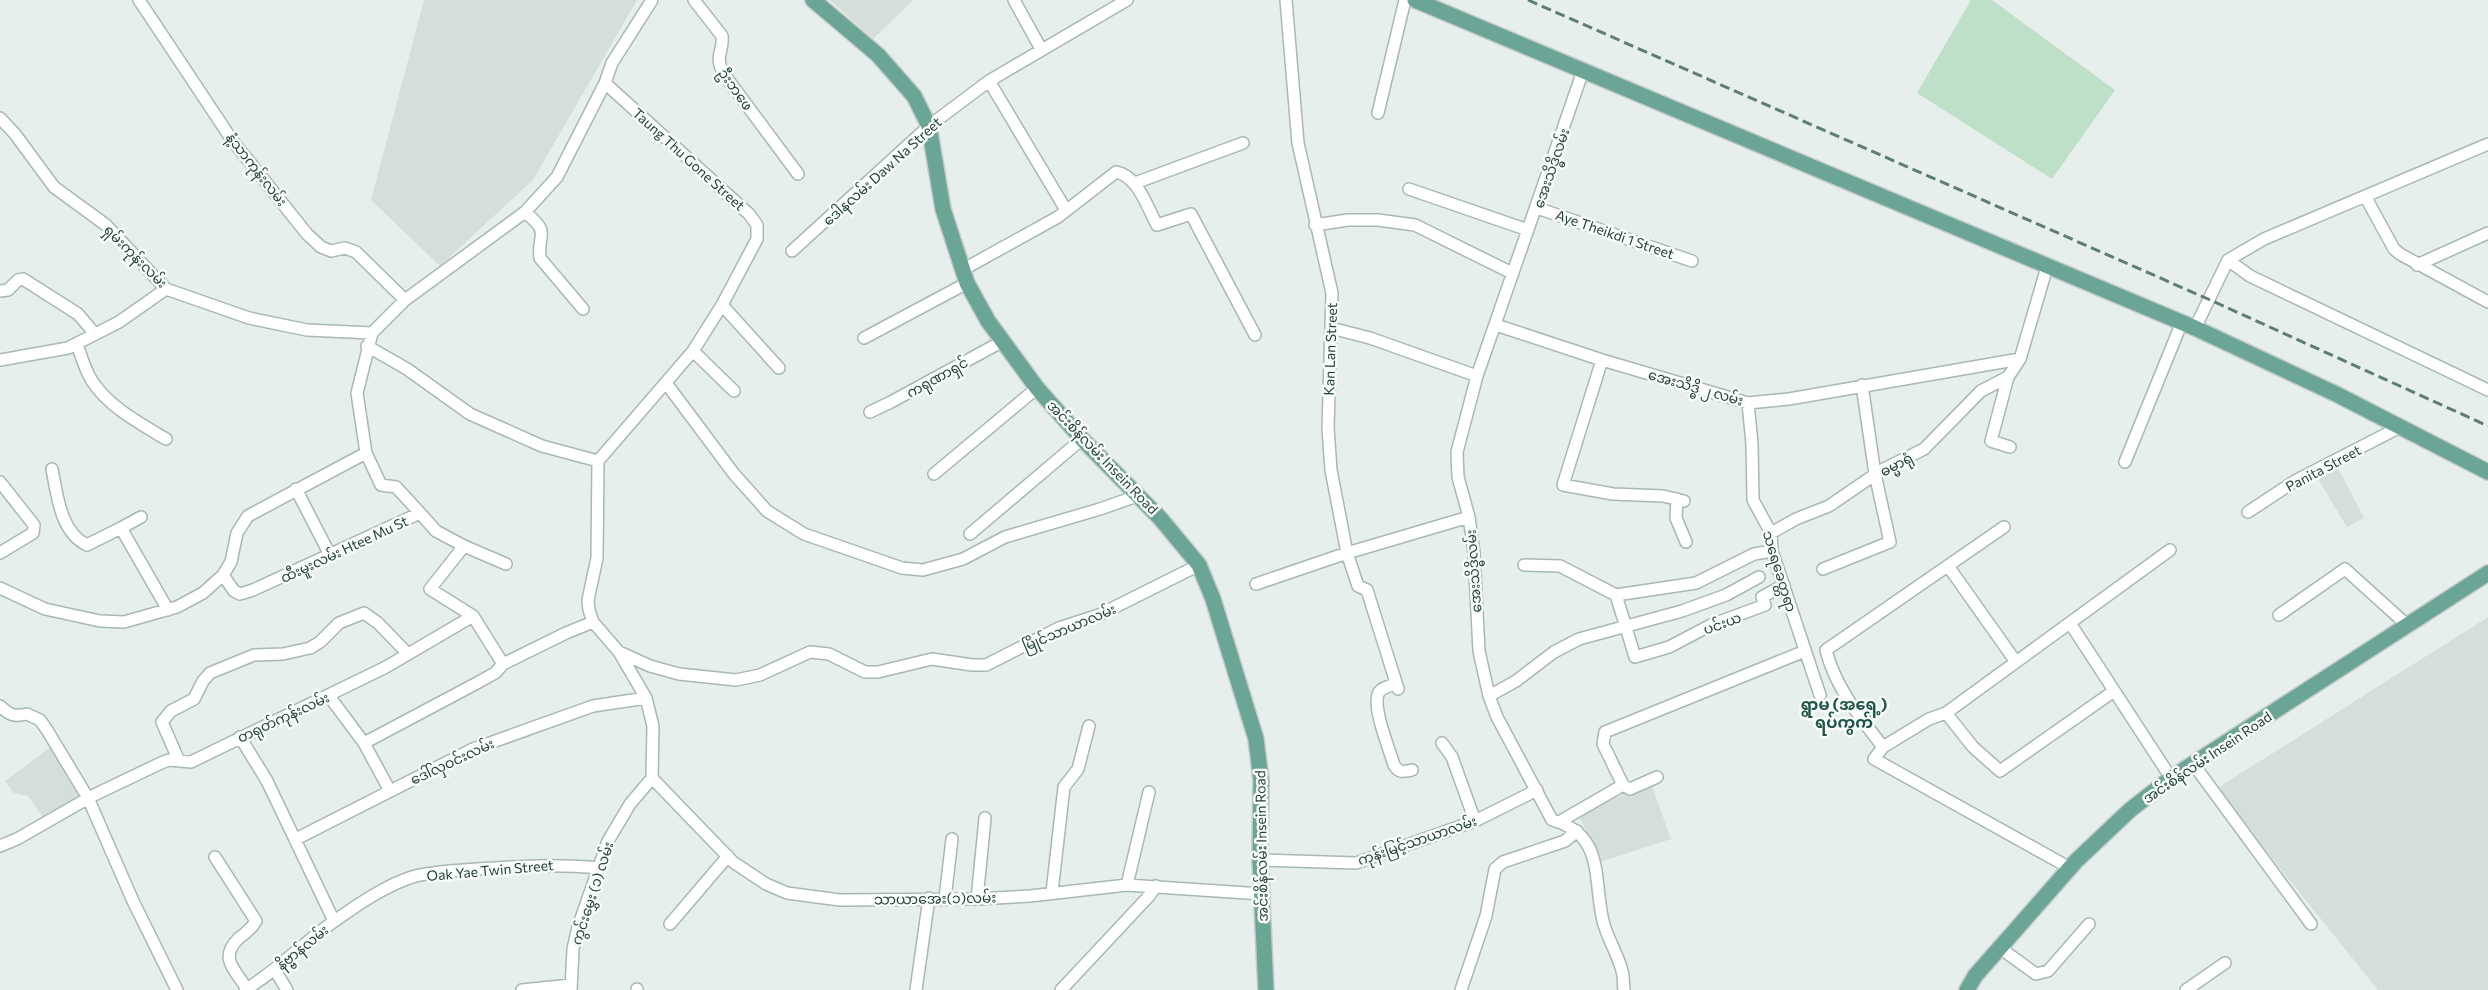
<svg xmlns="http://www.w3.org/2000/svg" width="2488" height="990" viewBox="0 0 2488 990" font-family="Commissioner,'Noto Sans Myanmar',sans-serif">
  <rect width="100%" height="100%" fill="#e6efeb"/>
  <path fill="#d4dfda" d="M 424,0 L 637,0 L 533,180 L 440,266 L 371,200 Z
    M 830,0 L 913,0 L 873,39 Z
    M 2337,466 L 2364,518 L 2347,527 L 2317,477 Z
    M 2488,617 L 2488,990 L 2378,990 L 2216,789 Z
    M 51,747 L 79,796 L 43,817 L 28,796 L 14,793 L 5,781 Z
    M 1651,783 L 1671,839 L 1600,862 L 1578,813 Z"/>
  <path fill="#bfe0c8" d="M 1971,0 L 1992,0 L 2115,90 L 2052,179 L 1917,93 Z"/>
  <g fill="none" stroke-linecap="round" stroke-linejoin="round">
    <g stroke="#a8b8b2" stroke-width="14">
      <path id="minor" d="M 139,0 L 232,140 L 307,234 L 321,247 L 331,251 L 345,248 L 356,252 L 405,300
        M 694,0 L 722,36 C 724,53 714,53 723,73 L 798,174
        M 1014,0 L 1041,49
        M 1286,0 L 1298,143 L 1332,293 L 1328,428 L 1331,470 L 1347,553 L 1358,586 L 1367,590 L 1398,689
        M 1583,71 L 1477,376 L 1457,452 L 1458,477 L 1469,517 L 1474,553 L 1479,651 L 1489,696 L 1497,717 L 1552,820 C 1605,834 1593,879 1603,921 C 1607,938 1618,954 1622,971 C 1624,977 1623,984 1624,990
        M 989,81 L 1066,210
        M 1378,113 L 1405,0
        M 0,118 L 15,134 L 54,187 L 106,225 L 166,289 L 249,318 L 307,330 L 372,333
        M 1135,183 L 1243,143
        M 1409,189 L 1528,230
        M 2365,196 L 2394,249 L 2400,254 L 2488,302
        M 1537,208 L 1692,261
        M 525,212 C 552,235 537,231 540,258 L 583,309
        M 1315,225 L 1348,220 L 1378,220 L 1415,225 L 1512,273
        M 792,251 L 929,126 L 989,81 L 1127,0
        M 2228,260 L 2250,276 L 2488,390
        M 2417,265 L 2488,233
        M 964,269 L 1058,217 L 1116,172 C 1138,176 1147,207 1157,225 L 1191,214 L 1255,335
        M 0,291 L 8,290 L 18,280 L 23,279 L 78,314 L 95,334
        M 722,305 L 779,368
        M 1496,325 L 1602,360 L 1748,403 L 1789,399 L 2020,359
        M 1331,328 L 1370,338 L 1477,376
        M 2195,328 L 2228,260 L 2264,239 L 2488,144
        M 864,338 L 967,283
        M 77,344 C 81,356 85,370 92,381 C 109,407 139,423 166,439
        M 367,346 L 407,369 L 470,414 L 542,446 L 598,461
        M 693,351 L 734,391
        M 0,360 L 68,348 L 119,322 L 166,289
        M 1602,360 L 1563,485 L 1613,494 L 1663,496 L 1684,501
        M 666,383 L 734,474 L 767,511 L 804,534 L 902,568 L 923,570 L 963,559 L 1005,537 L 1100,509 L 1137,496
        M 1748,403 L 1752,444 L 1753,500 L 1771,533 L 1772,551 L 1820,695
        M 870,412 L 891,402 L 1003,341
        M 2010,447 L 1991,441 L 2008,377 L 2020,359 L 2047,267
        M 598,461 L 693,351 L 722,305 L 757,239 L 757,225 L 749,214 L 605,83
        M 598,461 L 597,558 L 588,600 L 589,610 L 593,622 L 619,652 L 646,698 L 653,726 L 652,778
        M 2125,462 L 2182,322
        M 52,469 C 57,494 60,532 87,545 L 121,528 L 168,610
        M 934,474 L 1037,388
        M 0,482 L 34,525 L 33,533 L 0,553
        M 296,489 L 330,555
        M 1677,499 L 1676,518 L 1686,542
        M 2248,512 L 2295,481 L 2400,427
        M 420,513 L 396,487 L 381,485 L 366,453 L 357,393 L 372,333 L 405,300 L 525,212 L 557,177 L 605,83 L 612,63 L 652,0
        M 121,528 L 141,517
        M 1771,533 L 1796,519 L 1829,506 L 1880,471 L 1924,449 L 1981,391 L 2008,377
        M 970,534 L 1082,439
        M 464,546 L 430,589 L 473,616 L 503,664 L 566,633 L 593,622
        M 1524,565 L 1560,566 L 1616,595 L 1696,583 L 1754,554 L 1772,551
        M 1948,566 L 2016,662
        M 1823,569 L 1890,542 L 1875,474 L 1862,385
        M 223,575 L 234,591 L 240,594 L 253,590 L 420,513 L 436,531 L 464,546 L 506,564
        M 1256,584 L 1347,553 L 1469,517
        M 0,588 L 45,609 L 100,621 L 124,622 L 177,607 L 203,593 L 223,575 L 231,562 L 237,533 L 248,516 L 366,453
        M 1616,595 L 1635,657 L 1669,647 L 1711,625 L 1765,605 L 1762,597 L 1784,585
        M 2279,615 L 2345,569 L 2407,625
        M 2070,623 L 2171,778
        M 619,652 L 650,666 L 679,674 L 736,680 L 760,675 L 810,652 L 829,654 L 865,672 L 878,672 L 932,659 L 972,665 L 986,665 L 1059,628 L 1099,615 L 1199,565
        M 1395,684 C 1390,686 1380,688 1378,694 C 1373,710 1389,748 1394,765 C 1399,773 1403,772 1412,770
        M 329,696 L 364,743 L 477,683 L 495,673 L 503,664
        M 1489,696 L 1516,681 L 1554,652 L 1579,639 L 1682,611 L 1726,595 L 1759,577
        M 0,706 C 9,715 14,717 27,714 L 40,720 L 47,730 L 88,798 L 133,901 L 177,990
        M 1946,713 L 2170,550
        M 240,737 L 267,781 L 334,921
        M 364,743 L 390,791
        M 1442,743 L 1452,757 L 1475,821
        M 1883,747 C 1860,717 1835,687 1826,650 L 2004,527
        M 179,761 L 162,722 L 171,711 L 194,699 L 203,681 L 210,673 L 254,655 L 283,654 L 310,648 L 320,642 L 339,623 L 364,613 L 378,623 L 408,654
        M 2194,765 L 2311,924
        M 652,778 L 733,862 L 766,884 L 787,893 L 840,900 L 977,899 L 1030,896 L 1127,885 L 1262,894
        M 1623,785 L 1630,789 L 1657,777
        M 1559,822 L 1623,785 L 1603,744 L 1605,732 L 1805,651
        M 296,839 L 473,749 L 593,706 L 646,698
        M 0,846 L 17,839 L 92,796 L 161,763 L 169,760 L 191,762 L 386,667 L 473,616
        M 215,857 L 256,921 C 252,928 246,933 239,938 C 218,958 235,970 248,990
        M 1260,860 L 1356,863 L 1475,821 L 1537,790
        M 2070,868 L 1874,759 L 1883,747 L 1929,719 L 1946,713 L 1973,747 L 2000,771 L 2114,691
        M 1127,885 L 1149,792
        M 1052,892 L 1064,787 L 1078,769 L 1089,726
        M 945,898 L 952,839
        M 977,899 L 985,818
        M 670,924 L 728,856
        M 2000,948 L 2036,974 L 2048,971 L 2089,924
        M 275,970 L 287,990
        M 637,989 L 637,990
        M 245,990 C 278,970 304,942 336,920 C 360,903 385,886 412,877 C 433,871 455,871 477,869 C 518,866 557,864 599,868
        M 522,990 L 571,985
        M 571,990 L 573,949 L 578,927 L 608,841 L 630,804 L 652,778
        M 916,990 L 929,898
        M 1061,990 L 1149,896 L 1156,886
        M 1461,990 L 1486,916 L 1495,869 L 1503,862 L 1565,841 L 1577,831
        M 2186,990 L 2225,963"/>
    </g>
    <g stroke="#c2cac8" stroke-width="18">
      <path id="major" d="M 813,0 L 878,55 L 914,96 L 929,126 L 943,209 L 967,283 L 988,321 L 1037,388 L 1082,439 L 1160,518 L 1199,565 L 1213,599 L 1256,739 L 1261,780 L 1260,860 L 1266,990
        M 1415,0 L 2195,328 L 2336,394 L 2488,472
        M 1967,990 L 1975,976 L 2076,861 L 2130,810 L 2171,778 L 2488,573"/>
    </g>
    <use href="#minor" stroke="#fff" stroke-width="11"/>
    <use href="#major" stroke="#6aa596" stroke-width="15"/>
    <path stroke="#5f7d75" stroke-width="3" stroke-dasharray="10 5" stroke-linecap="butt" d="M 1528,0 L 2208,299 L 2488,426"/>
  </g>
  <g text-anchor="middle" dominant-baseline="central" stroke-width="5" stroke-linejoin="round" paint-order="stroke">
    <g font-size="14" fill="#24423a" stroke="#f7fbf9">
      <text transform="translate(736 89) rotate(54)">ဦးဘဖေ</text>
      <text transform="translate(689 159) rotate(42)">Taung Thu Gone Street</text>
      <text transform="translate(1551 168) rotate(-71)">အေးသိဒ္ဓိလမ်း</text>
      <text transform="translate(257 169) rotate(52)">နံ့သာကုန်းလမ်း</text>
      <text transform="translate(882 171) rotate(-42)">ဒေါနလမ်း Daw Na Street</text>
      <text transform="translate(1615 234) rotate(19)">Aye Theikdi 1 Street</text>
      <text transform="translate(136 256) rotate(45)">ရှမ်းကုန်းလမ်း</text>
      <text transform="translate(1330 349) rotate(-88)">Kan Lan Street</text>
      <text transform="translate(937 377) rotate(-29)">ကရုဏာရှင်</text>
      <text transform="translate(1696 387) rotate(16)">အေးသိဒ္ဓိ ၂ လမ်း</text>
      <text transform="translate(1103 457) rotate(46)">အင်းစိန်လမ်း Insein Road</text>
      <text transform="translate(1896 464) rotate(-28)">ဓမ္မာရုံ</text>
      <text transform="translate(2323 468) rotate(-28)">Panita Street</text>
      <text transform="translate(344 549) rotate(-25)">ထီးမူးလမ်း Htee Mu St</text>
      <text transform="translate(1473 571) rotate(-94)">အေးသိဒ္ဓိလမ်း</text>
      <text transform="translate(1780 571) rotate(73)">သရေခေတ္တရာ</text>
      <text transform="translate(1722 623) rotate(-20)">ပင်းယ</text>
      <text transform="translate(1069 627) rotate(-23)">မြိုင်သာယာလမ်း</text>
      <text transform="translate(283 717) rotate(-25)">တရုတ်ကုန်းလမ်း</text>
      <text transform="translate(2207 757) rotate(-34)">အင်းစိန်လမ်း Insein Road</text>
      <text transform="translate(452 761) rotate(-25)">ဒေါ်လှဝင်းလမ်း</text>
      <text transform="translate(1417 840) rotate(-19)">ကုန်းမြင့်သာယာလမ်း</text>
      <text transform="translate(1261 846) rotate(-91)">အင်းစိန်လမ်း Insein Road</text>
      <text transform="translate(490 870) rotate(-5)">Oak Yae Twin Street</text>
      <text transform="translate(592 893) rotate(-72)">ကွင်းမွှေး (၁) လမ်း</text>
      <text transform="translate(935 898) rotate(-1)">သာယာအေး(၁)လမ်း</text>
      <text transform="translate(302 947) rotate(-39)">နိဗ္ဗာန်လမ်း</text>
    </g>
    <g font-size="16" font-weight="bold" fill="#1f5548" stroke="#f7fbf9">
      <text x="1844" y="703">ရွာမ (အရှေ့)<tspan x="1844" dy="18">ရပ်ကွက်</tspan></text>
    </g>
  </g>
</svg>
